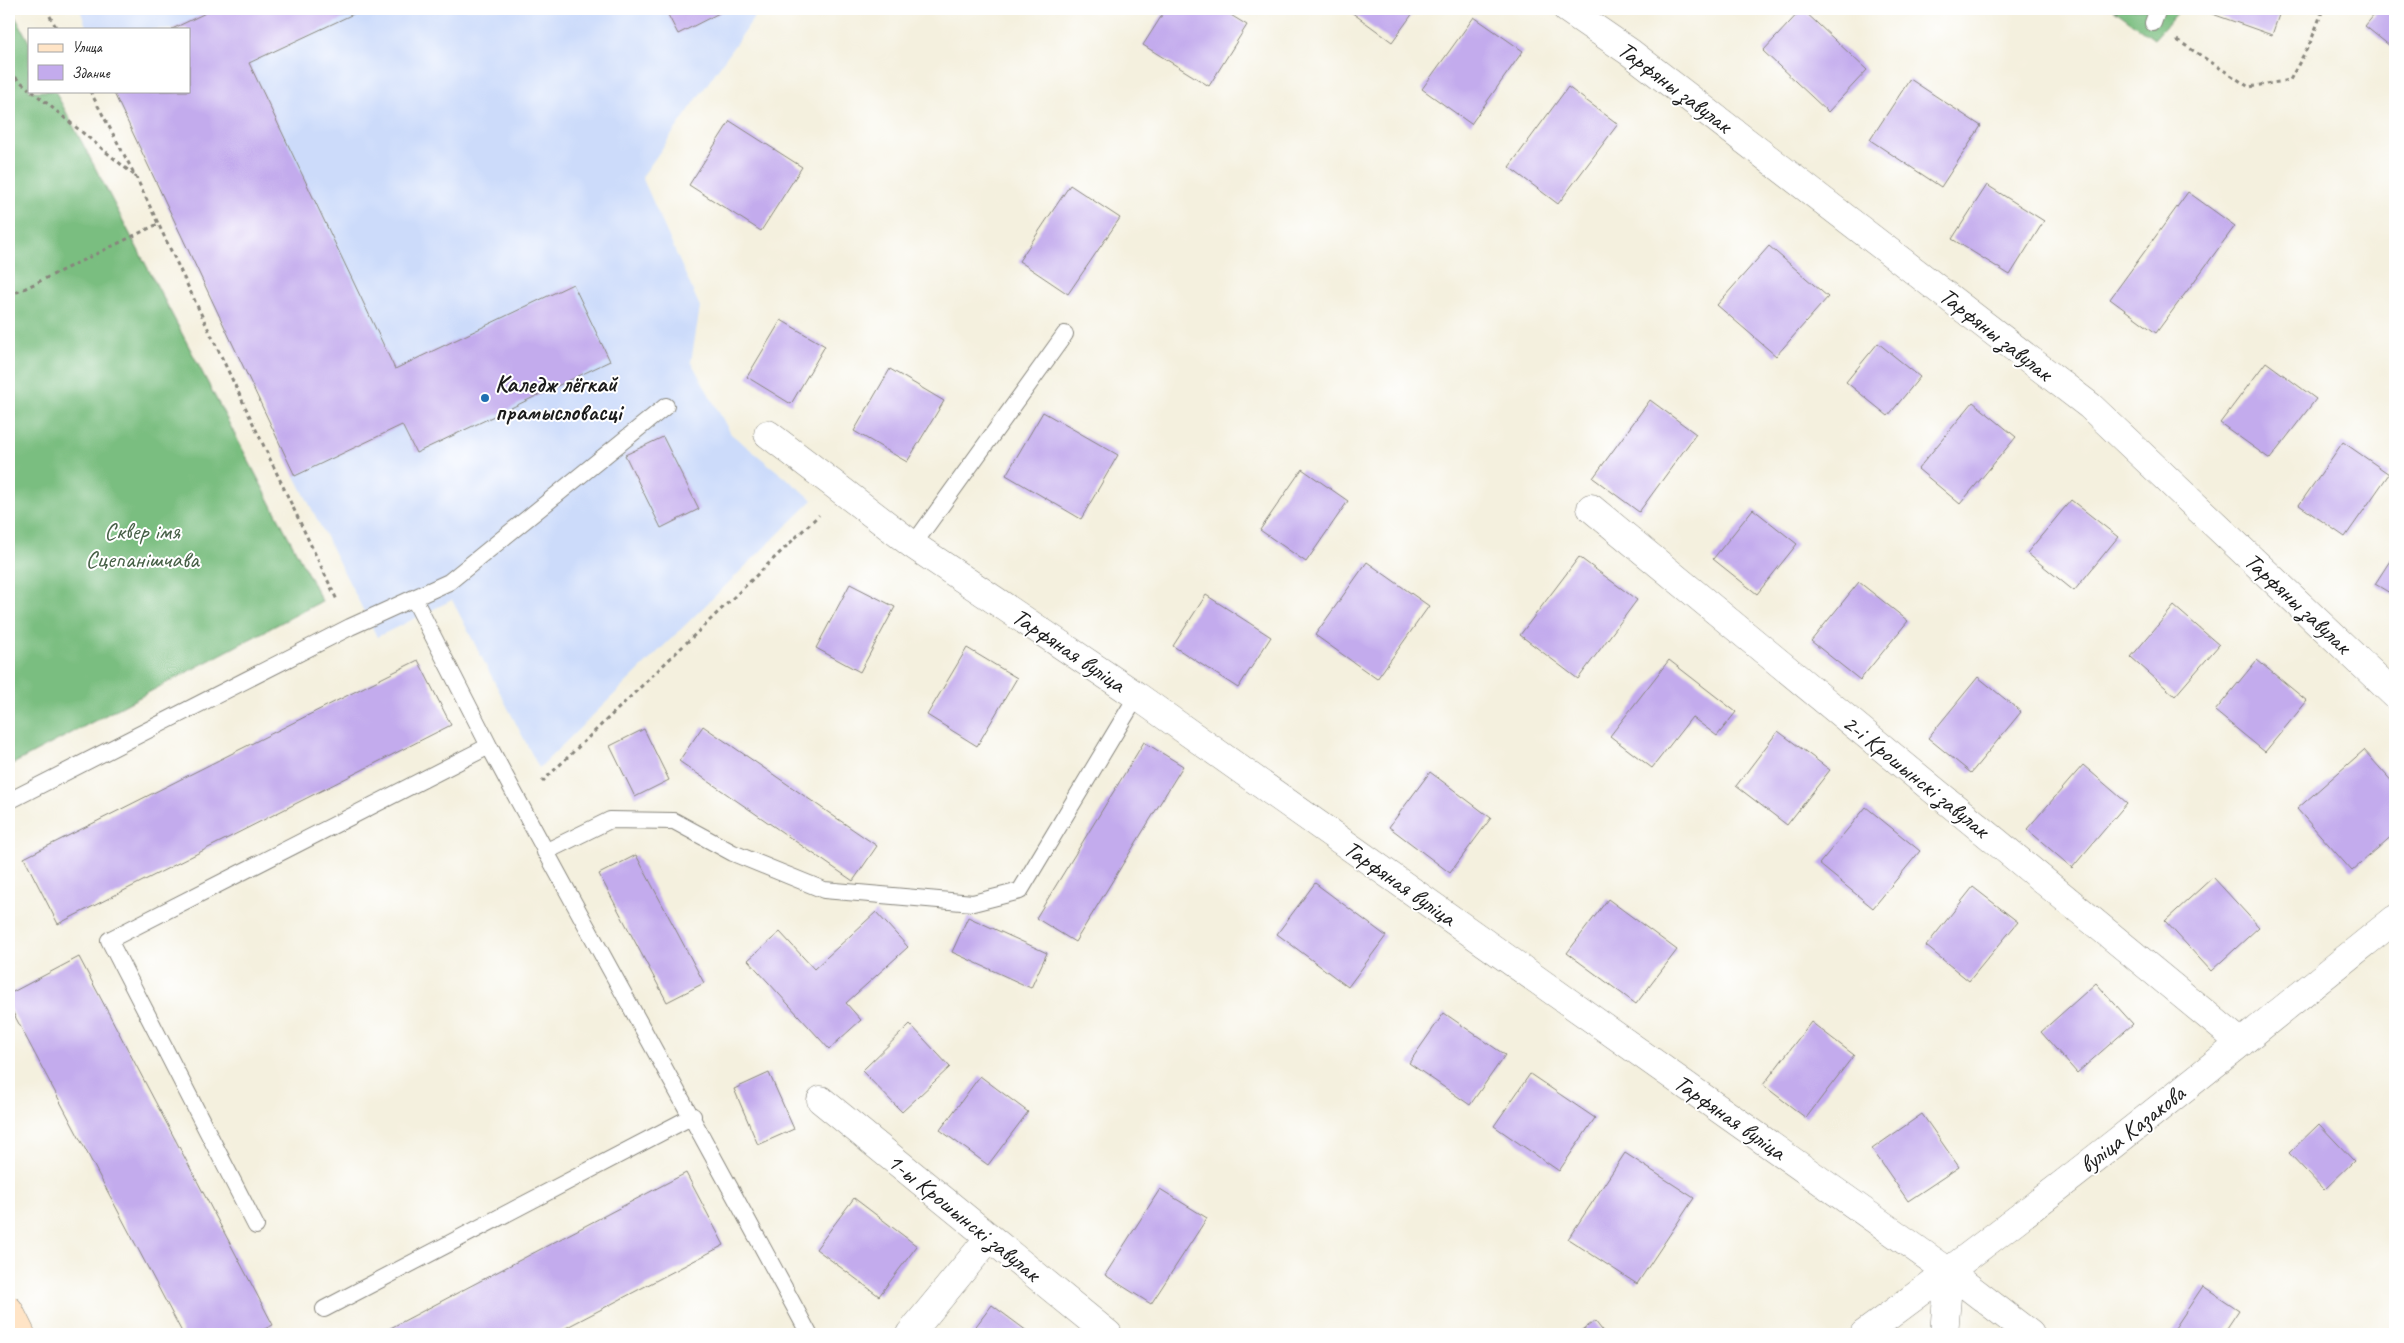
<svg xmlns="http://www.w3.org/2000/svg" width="2404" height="1343" viewBox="0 0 2404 1343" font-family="Caveat,sans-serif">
  <rect width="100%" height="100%" fill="#fff"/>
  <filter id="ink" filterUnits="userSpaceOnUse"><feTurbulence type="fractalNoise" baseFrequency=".02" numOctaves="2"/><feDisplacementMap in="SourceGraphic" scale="10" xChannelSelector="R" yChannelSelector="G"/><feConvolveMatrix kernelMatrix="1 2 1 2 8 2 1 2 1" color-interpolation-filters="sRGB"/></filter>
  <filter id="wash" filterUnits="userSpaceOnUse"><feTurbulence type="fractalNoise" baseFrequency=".0096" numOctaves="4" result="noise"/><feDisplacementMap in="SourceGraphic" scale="20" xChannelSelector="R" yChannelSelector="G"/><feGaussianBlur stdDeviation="1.12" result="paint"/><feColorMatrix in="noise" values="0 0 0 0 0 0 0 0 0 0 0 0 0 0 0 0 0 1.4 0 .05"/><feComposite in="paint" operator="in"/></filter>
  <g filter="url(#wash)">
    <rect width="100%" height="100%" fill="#f4f0de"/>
    <path fill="#ccdbfa" d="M 80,9 L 760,9 L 642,177 L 700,307 L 691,362 L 731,434 L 813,500 L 539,768 L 452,600 L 377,637 L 295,476 L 113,91 L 189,91 L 189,29 L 87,29 Z"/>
    <path fill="#7abe80" stroke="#4b6d4e" d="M 9,9 L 11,9 L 29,42 L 29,91 L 55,91 L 322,601 L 9,766 Z
      M 2113,9 L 2181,9 L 2154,39 Z"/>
    <g id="blocks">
      <path fill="#c3abed" d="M 214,9 L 364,9 L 249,63 L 395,369 L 573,284 L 610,361 L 416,453 L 402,425 L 295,476 L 113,91 L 189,91 L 189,29 L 172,29 Z
        M 665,9 L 727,9 L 678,34 Z
        M 1166,9 L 1221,9 L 1247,25 L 1209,86 L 1143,45 Z
        M 1347,9 L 1416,9 L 1392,42 Z
        M 1802,9 L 1867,70 L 1828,112 L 1763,51 Z
        M 2205,9 L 2281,9 L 2272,35 L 2204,11 Z
        M 2379,9 L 2395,9 L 2395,50 L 2365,26 Z
        M 1474,17 L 1523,51 L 1471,124 L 1422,89 Z
        M 1910,79 L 1981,126 L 1941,187 L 1870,140 Z
        M 1568,87 L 1618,124 L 1558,204 L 1509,167 Z
        M 730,121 L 802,167 L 761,231 L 689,185 Z
        M 1070,185 L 1120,218 L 1068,294 L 1019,261 Z
        M 1987,185 L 2044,221 L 2010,275 L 1952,239 Z
        M 2188,192 L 2235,226 L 2156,333 L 2110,299 Z
        M 1769,246 L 1828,297 L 1776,356 L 1717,305 Z
        M 781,320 L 825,346 L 791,404 L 747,377 Z
        M 1878,343 L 1920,377 L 1888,416 L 1846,382 Z
        M 2266,362 L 2316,399 L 2270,459 L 2220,423 Z
        M 890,369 L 944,401 L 907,462 L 854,431 Z
        M 1650,400 L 1696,434 L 1639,512 L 1593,478 Z
        M 1973,402 L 2016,437 L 1960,504 L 1918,469 Z
        M 1043,412 L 1118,455 L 1081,519 L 1006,475 Z
        M 663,437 L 699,509 L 661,528 L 625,455 Z
        M 2343,442 L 2389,474 L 2345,537 L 2299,505 Z
        M 1302,469 L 1348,501 L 1306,562 L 1260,530 Z
        M 2071,500 L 2118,537 L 2074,591 L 2027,553 Z
        M 1753,509 L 1797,544 L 1757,594 L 1713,559 Z
        M 2395,553 L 2395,596 L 2375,584 Z
        M 1579,557 L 1637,600 L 1578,679 L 1520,635 Z
        M 1367,562 L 1429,606 L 1377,679 L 1315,635 Z
        M 1859,582 L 1908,621 L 1860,680 L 1811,641 Z
        M 850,584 L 895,607 L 860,672 L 816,648 Z
        M 1206,595 L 1271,637 L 1238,688 L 1173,646 Z
        M 2174,606 L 2219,645 L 2175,696 L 2131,657 Z
        M 967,648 L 1017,678 L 977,746 L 927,715 Z
        M 418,660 L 451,725 L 58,924 L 24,858 Z
        M 1669,660 L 1736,712 L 1717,736 L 1692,717 L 1652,768 L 1610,736 Z
        M 2257,660 L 2307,701 L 2265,752 L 2215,711 Z
        M 1978,677 L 2021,712 L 1971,773 L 1928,738 Z
        M 703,726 L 877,846 L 853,881 L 679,761 Z
        M 644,729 L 669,780 L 635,797 L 610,746 Z
        M 1778,731 L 1830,770 L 1787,825 L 1736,786 Z
        M 1144,742 L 1183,766 L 1075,942 L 1036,918 Z
        M 2364,750 L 2395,785 L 2395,833 L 2352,871 L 2297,809 Z
        M 2083,765 L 2127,803 L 2072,868 L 2027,829 Z
        M 1430,772 L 1491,818 L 1450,873 L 1389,827 Z
        M 1866,807 L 1920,851 L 1873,908 L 1819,864 Z
        M 636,855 L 704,983 L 667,1002 L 599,874 Z
        M 2213,877 L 2259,927 L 2211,971 L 2165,921 Z
        M 1315,883 L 1386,936 L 1348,987 L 1277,934 Z
        M 1973,887 L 2018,922 L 1969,981 L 1926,946 Z
        M 1608,899 L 1677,950 L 1636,1004 L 1567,953 Z
        M 876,912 L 908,947 L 846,1003 L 861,1020 L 829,1049 L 748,960 L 780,932 L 814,969 Z
        M 968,917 L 1047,953 L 1031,988 L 952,952 Z
        M 79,957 L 273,1325 L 254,1334 L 183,1334 L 9,1005 L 9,994 Z
        M 2096,983 L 2133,1024 L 2077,1073 L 2041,1032 Z
        M 1444,1013 L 1505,1055 L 1470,1105 L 1409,1063 Z
        M 1811,1022 L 1854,1055 L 1806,1118 L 1763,1085 Z
        M 910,1024 L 950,1067 L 902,1112 L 862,1071 Z
        M 769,1073 L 794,1129 L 758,1145 L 734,1089 Z
        M 1530,1074 L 1595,1118 L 1559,1171 L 1494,1126 Z
        M 980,1076 L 1028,1112 L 988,1165 L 940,1130 Z
        M 1922,1114 L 1959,1167 L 1908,1201 L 1872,1149 Z
        M 2319,1124 L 2354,1161 L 2324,1190 L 2289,1153 Z
        M 1625,1153 L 1694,1198 L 1637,1284 L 1568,1239 Z
        M 686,1173 L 724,1245 L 554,1334 L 379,1334 Z
        M 1160,1189 L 1207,1218 L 1151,1304 L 1105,1275 Z
        M 854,1198 L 917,1246 L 879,1296 L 816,1249 Z
        M 2203,1286 L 2239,1310 L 2223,1334 L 2171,1334 Z
        M 992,1305 L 1031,1334 L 970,1334 Z
        M 1595,1321 L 1605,1334 L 1577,1334 Z"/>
    </g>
  </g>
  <g filter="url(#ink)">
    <use href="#blocks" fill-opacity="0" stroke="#88867d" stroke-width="1"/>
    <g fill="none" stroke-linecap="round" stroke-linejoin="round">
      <g stroke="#88867d" stroke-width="18">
        <path id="lane" d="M 2153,23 L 2158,9
          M 913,545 L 1065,334
          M 489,746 C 594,943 704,1137 809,1334
          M 9,801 L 350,627 L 449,582 L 666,406
          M 545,852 L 610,820 L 674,821 L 733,853 L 824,890 L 973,903 L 1020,891 L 1137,696
          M 256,1226 L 109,940 L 489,746 L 414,599
          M 324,1309 L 693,1116"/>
      </g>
      <g stroke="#88867d" stroke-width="29">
        <path id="street" d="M 1567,9 L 1631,53 L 2090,406 L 2395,695
          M 768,434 L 913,545 L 1137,696 L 1949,1272 L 2030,1334
          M 1591,508 L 2241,1043
          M 821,1100 L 1108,1334
          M 910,1334 L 989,1238
          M 1864,1334 C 2045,1202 2220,1060 2395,919
          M 1944,1334 L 1949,1272"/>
      </g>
      <g stroke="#88867d" stroke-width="29">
        <path id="secondary" d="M 9,1310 L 21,1334"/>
      </g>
      <path stroke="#88867d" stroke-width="3" stroke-dasharray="4 4" stroke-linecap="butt" d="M 46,9 L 57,29
        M 2177,40 L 2249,87 L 2290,80 L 2311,41 L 2323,9
        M 9,72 L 29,89
        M 32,91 L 134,175
        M 90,91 L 136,177 L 337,600
        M 9,296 L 158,224
        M 542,782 L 819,515"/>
      <use href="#lane" stroke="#fff" stroke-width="16"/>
      <use href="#street" stroke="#fff" stroke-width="28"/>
      <use href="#secondary" stroke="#ffe4c6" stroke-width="28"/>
    </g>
  </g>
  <circle fill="#1f6fb2" stroke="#fff" stroke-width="2" cx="485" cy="398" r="5"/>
  <g text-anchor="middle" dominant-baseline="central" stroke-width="4" stroke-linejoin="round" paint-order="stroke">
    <g font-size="24" fill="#1c1c1c" stroke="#fff">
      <text transform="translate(1675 87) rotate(37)">Тарфяны завулак</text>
      <text transform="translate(1996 334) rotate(38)">Тарфяны завулак</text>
      <text transform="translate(2298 603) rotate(43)">Тарфяны завулак</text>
      <text transform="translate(1069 650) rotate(34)">Тарфяная вуліца</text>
      <text transform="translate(1916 776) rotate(39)">2-і Крошынскі завулак</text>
      <text transform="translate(1400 883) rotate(35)">Тарфяная вуліца</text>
      <text transform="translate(1730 1117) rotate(35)">Тарфяная вуліца</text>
      <text transform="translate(2132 1129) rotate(-38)">вуліца Казакова</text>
      <text transform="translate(964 1217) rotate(39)">1-ы Крошынскі завулак</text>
    </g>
    <g font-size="24" font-weight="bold" fill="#1c1c1c" stroke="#fff" text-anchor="start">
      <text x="495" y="384">Каледж лёгкай<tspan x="495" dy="28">прамысловасці</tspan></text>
    </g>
    <g font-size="24" fill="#476047" stroke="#fff">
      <text x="142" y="531">Сквер імя<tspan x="142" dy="28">Сцепанішчава</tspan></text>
    </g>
  </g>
  <rect width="2404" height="1343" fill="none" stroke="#fff" stroke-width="30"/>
  <rect x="28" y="28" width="162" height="65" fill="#ffffff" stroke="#a4a4a4"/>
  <rect x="38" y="44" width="25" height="8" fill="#ffe4c6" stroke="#a4a4a4"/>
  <text x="72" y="52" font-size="15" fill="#1c1c1c">Улица</text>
  <rect x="38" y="65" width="25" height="15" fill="#c3abed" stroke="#a4a4a4"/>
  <text x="72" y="78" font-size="15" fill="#1c1c1c">Здание</text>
</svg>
